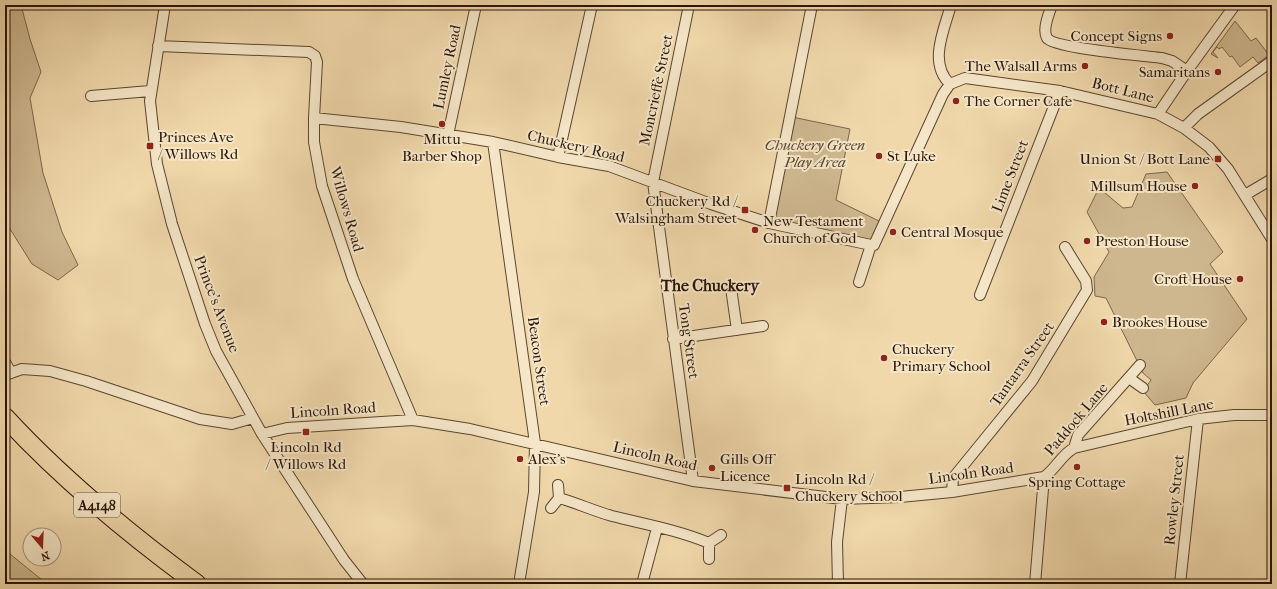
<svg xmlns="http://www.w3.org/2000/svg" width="1277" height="589" viewBox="0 0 1277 589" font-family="'IM FELL French Canon',serif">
  <rect width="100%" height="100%" fill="#f0d8ab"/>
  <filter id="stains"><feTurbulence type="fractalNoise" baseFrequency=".005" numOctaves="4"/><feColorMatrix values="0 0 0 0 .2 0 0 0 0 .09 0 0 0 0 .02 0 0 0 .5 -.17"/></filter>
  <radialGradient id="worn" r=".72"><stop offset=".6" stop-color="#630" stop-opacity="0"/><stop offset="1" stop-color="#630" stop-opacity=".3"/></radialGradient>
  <path fill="#ceb78f" stroke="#7c664a" d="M 5,5 L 21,5 L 30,39 L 41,72 L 30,98 L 43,173 L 62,232 L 78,265 L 58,280 L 32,264 L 5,221 Z
    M 1235,21 L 1251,41 L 1256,38 L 1269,55 L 1258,63 L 1253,57 L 1240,67 L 1232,56 L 1230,57 L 1222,47 L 1219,49 L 1217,47 L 1213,52 L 1218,58 L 1211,54 Z
    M 792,117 L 850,129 L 836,200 L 881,222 L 873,241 L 772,222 Z
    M 1167,172 L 1223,252 L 1210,264 L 1247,319 L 1193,383 L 1186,398 L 1155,405 L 1143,391 L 1151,380 L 1143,373 L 1106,298 L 1095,296 L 1094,277 L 1109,252 L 1087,212 L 1099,188 L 1123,208 L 1132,207 L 1146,174 Z
    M 5,550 L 47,584 L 5,584 Z"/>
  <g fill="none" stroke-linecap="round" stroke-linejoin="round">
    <g stroke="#5c452f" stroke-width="12">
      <path id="street" d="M 165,5 L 150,101 L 157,164 L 172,224 L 205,324 L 216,351 L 262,434 L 344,560 L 363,584
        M 689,5 L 653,182 L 693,481
        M 1052,5 C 1049,13 1042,30 1047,38 C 1053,48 1146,56 1162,58 L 1172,61 L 1187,71
        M 158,46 L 309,52 L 315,56 L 317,62 L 314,118 L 314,142 L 322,186 L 353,279 L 413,420
        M 950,84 L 965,78 L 1060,91 L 1158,114 L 1184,128 L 1209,147 L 1228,169 L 1272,239
        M 950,84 C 928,63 944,30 951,5
        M 91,96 L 150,91
        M 1158,114 L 1187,71 L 1235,5
        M 314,118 L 401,127 L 493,142 L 558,157 L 609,166 L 711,204 L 769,223 L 871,245
        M 1184,128 L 1198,114 L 1272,61
        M 448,135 L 476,5
        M 493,142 L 535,443 L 534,492 L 519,584
        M 558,157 L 592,5
        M 1245,195 L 1272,179
        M 769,223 L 812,5
        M 871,245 L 874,245 L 943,94 L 950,84
        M 859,282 L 871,245
        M 731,288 L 737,330
        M 980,295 L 1060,91
        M 673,339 L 763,326
        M 5,362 L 11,373
        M 5,375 L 22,369 L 50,371 L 86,381 L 200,419 L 232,424 L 253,418
        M 1129,378 L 1143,388
        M 262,434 L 287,428 L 413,420 L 470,429 L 693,481 L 842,499 L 900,497 L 952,492 L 1044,477 C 1056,469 1061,455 1074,448 L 1198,419 L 1234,415 L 1272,415
        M 1074,448 L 1078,435 L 1140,365
        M 952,492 L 953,478 L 1032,381 L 1087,290 L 1086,281 L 1065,247
        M 559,498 C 577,503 594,511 612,516 C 644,524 678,530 709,543
        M 551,508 L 559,498 L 558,485
        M 709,559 L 709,543 L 721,535
        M 642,584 L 657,528
        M 838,584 L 837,542 L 842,499
        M 1035,584 L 1044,477
        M 1180,584 L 1198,419"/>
    </g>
    <g stroke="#2a1406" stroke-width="20">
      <path id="highway" d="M 5,417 C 63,480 129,534 197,584"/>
    </g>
    <use href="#street" stroke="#f5e6c8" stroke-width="10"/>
    <use href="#highway" stroke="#f0d8ab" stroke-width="18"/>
  </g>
  <g fill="#8f2418" stroke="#f5e6c8" stroke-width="1.5">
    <circle cx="1170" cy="36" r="4"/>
    <circle cx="1085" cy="66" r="4"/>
    <circle cx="1218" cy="72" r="4"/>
    <circle cx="956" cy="101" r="4"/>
    <circle cx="442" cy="124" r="4"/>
    <rect x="146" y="142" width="8" height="8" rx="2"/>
    <circle cx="879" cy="156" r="4"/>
    <rect x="1214" y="155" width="8" height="8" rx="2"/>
    <circle cx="1195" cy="186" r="4"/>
    <rect x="741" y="206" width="8" height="8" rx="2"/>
    <circle cx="755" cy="230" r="4"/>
    <circle cx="893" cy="232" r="4"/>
    <circle cx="1087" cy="241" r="4"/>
    <circle cx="1240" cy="279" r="4"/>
    <circle cx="1104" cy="322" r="4"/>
    <circle cx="884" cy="358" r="4"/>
    <rect x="302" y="428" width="8" height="8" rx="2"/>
    <circle cx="520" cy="459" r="4"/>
    <circle cx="1077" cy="467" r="4"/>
    <circle cx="712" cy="468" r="4"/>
    <rect x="783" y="484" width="8" height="8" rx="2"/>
  </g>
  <g text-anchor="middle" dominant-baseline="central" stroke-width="4" stroke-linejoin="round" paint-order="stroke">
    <rect fill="#f5e6c8" stroke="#675340" stroke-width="1" x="74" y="493" width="46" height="24" rx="3"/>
    <g font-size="14" font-weight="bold" fill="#2a1406">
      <text x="97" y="505">A4148</text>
    </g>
    <g font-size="15" fill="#2a1406" stroke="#f5e6c8" text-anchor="start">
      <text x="1162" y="36" text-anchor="end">Concept Signs</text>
      <text x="1077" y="66" text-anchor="end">The Walsall Arms</text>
      <text x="1210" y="72" text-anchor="end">Samaritans</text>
      <text x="964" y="101">The Corner Cafe</text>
      <text x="158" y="137">Princes Ave<tspan x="158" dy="17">/ Willows Rd</tspan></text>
      <text x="442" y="139" text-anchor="middle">Mittu<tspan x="442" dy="17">Barber Shop</tspan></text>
      <text x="887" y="156">St Luke</text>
      <text x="1210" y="159" text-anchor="end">Union St / Bott Lane</text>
      <text x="1187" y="186" text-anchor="end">Millsum House</text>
      <text x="737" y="201" text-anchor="end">Chuckery Rd /<tspan x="737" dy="17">Walsingham Street</tspan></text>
      <text x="763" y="221">New Testament<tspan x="763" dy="17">Church of God</tspan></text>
      <text x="901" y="232">Central Mosque</text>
      <text x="1095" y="241">Preston House</text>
      <text x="1232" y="279" text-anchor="end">Croft House</text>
      <text x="1112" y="322">Brookes House</text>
      <text x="892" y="349">Chuckery<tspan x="892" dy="17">Primary School</tspan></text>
      <text x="306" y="447" text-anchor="middle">Lincoln Rd<tspan x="306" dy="17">/ Willows Rd</tspan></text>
      <text x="528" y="459">Alex's</text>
      <text x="720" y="459">Gills Off<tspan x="720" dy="17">Licence</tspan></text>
      <text x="795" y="479">Lincoln Rd /<tspan x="795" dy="17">Chuckery School</tspan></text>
      <text x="1077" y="482" text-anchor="middle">Spring Cottage</text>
    </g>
    <g font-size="15" fill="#2a1406" stroke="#f5e6c8">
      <text transform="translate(447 67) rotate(-78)">Lumley Road</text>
      <text transform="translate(656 90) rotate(-78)">Moncrieffe Street</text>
      <text transform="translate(1123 90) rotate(14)">Bott Lane</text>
      <text transform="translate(576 146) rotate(13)">Chuckery Road</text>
      <text transform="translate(1010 176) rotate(-69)">Lime Street</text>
      <text transform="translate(347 209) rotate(74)">Willows Road</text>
      <text transform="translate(217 304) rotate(69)">Prince's Avenue</text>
      <text transform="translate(689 341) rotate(82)">Tong Street</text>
      <text transform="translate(539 361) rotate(82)">Beacon Street</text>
      <text transform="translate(1022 364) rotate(-55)">Tantarra Street</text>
      <text transform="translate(333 410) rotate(-4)">Lincoln Road</text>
      <text transform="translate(1169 412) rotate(-11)">Holtshill Lane</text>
      <text transform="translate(1076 419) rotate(-50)">Paddock Lane</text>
      <text transform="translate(655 456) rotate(13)">Lincoln Road</text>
      <text transform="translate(971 473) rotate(-8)">Lincoln Road</text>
      <text transform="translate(1174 500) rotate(-84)">Rowley Street</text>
    </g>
    <g font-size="15" font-style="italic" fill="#5b452f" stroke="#f5e6c8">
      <text x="815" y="145">Chuckery Green<tspan x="815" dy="17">Play Area</tspan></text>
    </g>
    <g font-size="16" font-weight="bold" fill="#2a1406" stroke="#f5e6c8">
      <text x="710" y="285">The Chuckery</text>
    </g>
  </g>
  <rect width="1277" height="589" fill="none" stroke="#f0d8ab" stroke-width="20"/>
  <rect x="6" y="6" width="1265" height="577" fill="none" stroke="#2a1406" stroke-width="2"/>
  <rect x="10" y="10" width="1257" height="569" fill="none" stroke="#2a1406"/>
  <g transform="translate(42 547) rotate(161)"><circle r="19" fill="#f5e6c8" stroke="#a4927a"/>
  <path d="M0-3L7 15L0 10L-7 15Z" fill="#8f2418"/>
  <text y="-6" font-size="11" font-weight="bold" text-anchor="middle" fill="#2a1406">N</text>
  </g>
  <rect width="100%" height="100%" filter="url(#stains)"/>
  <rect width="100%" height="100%" fill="url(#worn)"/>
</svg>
